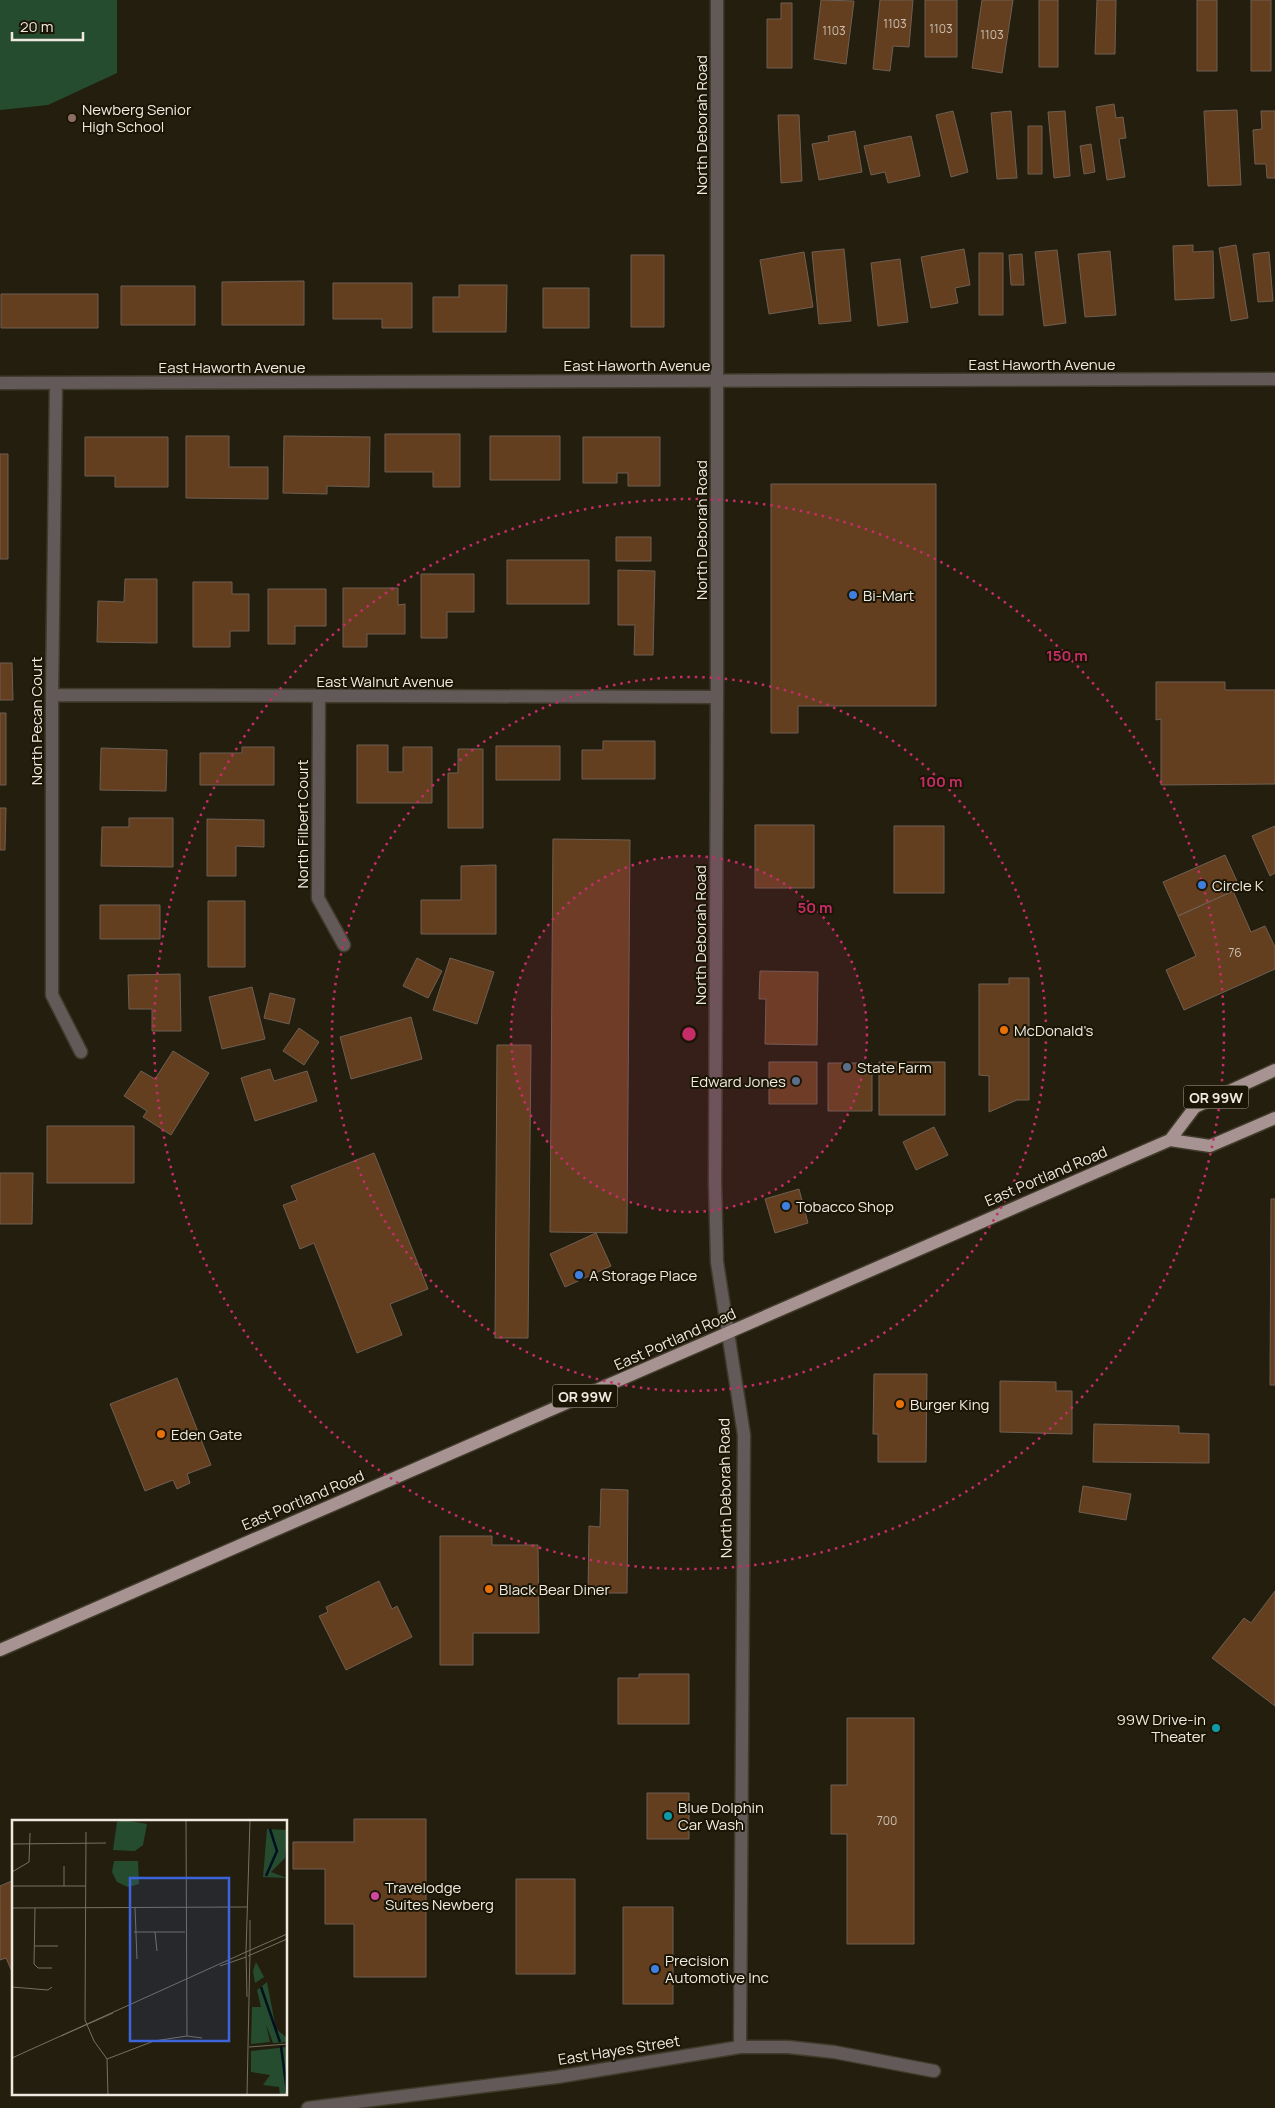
<svg xmlns="http://www.w3.org/2000/svg" width="1275" height="2108" viewBox="0 0 1275 2108" font-family="Manrope,sans-serif">
  <rect width="100%" height="100%" fill="#241e0e"/>
  <path fill="#264c30" d="M 0,0 L 117,0 L 117,73 L 48,105 L 0,110 Z"/>
  <path fill="#633f1f" stroke="#6f5f52" d="M 821,0 L 854,1 L 846,64 L 814,59 Z
    M 880,0 L 913,0 L 909,47 L 893,46 L 890,71 L 873,69 Z
    M 925,0 L 957,0 L 957,57 L 925,57 Z
    M 982,0 L 1013,0 L 1002,73 L 972,68 Z
    M 1039,0 L 1058,0 L 1058,67 L 1039,67 Z
    M 1097,0 L 1116,0 L 1115,54 L 1095,54 Z
    M 1197,0 L 1217,0 L 1217,71 L 1197,71 Z
    M 1251,0 L 1271,0 L 1271,71 L 1251,71 Z
    M 781,3 L 792,3 L 792,68 L 767,68 L 767,19 L 781,19 Z
    M 1114,104 L 1116,118 L 1123,117 L 1126,138 L 1119,139 L 1125,177 L 1107,180 L 1096,107 Z
    M 1237,110 L 1241,185 L 1208,186 L 1204,111 Z
    M 953,111 L 968,172 L 951,177 L 936,115 Z
    M 1011,111 L 1017,178 L 997,179 L 991,113 Z
    M 1065,111 L 1070,176 L 1054,178 L 1048,112 Z
    M 1261,111 L 1275,111 L 1275,178 L 1267,178 L 1266,164 L 1255,164 L 1253,130 L 1262,129 Z
    M 778,115 L 799,115 L 802,181 L 781,183 Z
    M 1028,126 L 1042,126 L 1042,174 L 1028,174 Z
    M 855,131 L 862,172 L 819,180 L 812,144 L 829,141 L 828,136 Z
    M 911,136 L 920,176 L 888,183 L 885,172 L 871,175 L 864,146 Z
    M 1091,144 L 1095,172 L 1084,174 L 1080,146 Z
    M 1193,245 L 1193,252 L 1213,251 L 1214,298 L 1175,300 L 1173,246 Z
    M 1236,245 L 1248,318 L 1231,321 L 1219,248 Z
    M 844,249 L 851,321 L 819,324 L 812,252 Z
    M 964,249 L 970,285 L 955,288 L 958,303 L 931,308 L 921,257 Z
    M 1057,250 L 1066,323 L 1044,326 L 1035,252 Z
    M 1110,251 L 1116,315 L 1085,317 L 1078,254 Z
    M 804,252 L 813,307 L 769,314 L 760,260 Z
    M 1269,252 L 1273,301 L 1258,302 L 1253,254 Z
    M 979,253 L 1003,253 L 1003,315 L 979,315 Z
    M 1022,254 L 1024,285 L 1011,285 L 1009,255 Z
    M 631,255 L 664,255 L 664,327 L 631,327 Z
    M 900,259 L 908,322 L 878,326 L 871,263 Z
    M 304,281 L 304,325 L 222,325 L 222,282 Z
    M 333,283 L 412,283 L 412,328 L 382,328 L 382,319 L 333,319 Z
    M 459,285 L 507,285 L 506,332 L 433,332 L 433,297 L 459,297 Z
    M 121,286 L 195,286 L 195,325 L 121,325 Z
    M 543,288 L 589,288 L 589,328 L 543,328 Z
    M 1,294 L 98,294 L 98,328 L 1,328 Z
    M 385,434 L 460,434 L 460,487 L 433,487 L 433,472 L 385,472 Z
    M 186,436 L 229,436 L 229,467 L 268,467 L 268,499 L 186,498 Z
    M 284,436 L 370,437 L 369,487 L 327,486 L 327,494 L 283,493 Z
    M 490,436 L 560,436 L 560,480 L 490,480 Z
    M 85,437 L 168,437 L 168,487 L 115,487 L 115,476 L 85,476 Z
    M 583,437 L 660,437 L 660,486 L 628,486 L 628,473 L 617,473 L 617,483 L 583,483 Z
    M 0,454 L 8,454 L 8,559 L 0,559 Z
    M 771,484 L 936,484 L 936,706 L 798,706 L 798,733 L 771,733 Z
    M 616,537 L 651,537 L 651,561 L 616,561 Z
    M 507,560 L 589,560 L 589,604 L 507,604 Z
    M 618,570 L 655,571 L 653,655 L 634,655 L 635,625 L 618,625 Z
    M 421,574 L 474,574 L 474,612 L 447,612 L 447,638 L 421,638 Z
    M 125,579 L 157,579 L 157,643 L 97,642 L 98,601 L 124,602 Z
    M 193,582 L 232,582 L 232,594 L 249,594 L 249,631 L 230,631 L 230,647 L 193,647 Z
    M 343,588 L 398,588 L 398,605 L 405,604 L 405,634 L 367,634 L 367,647 L 343,647 Z
    M 268,589 L 326,589 L 326,626 L 295,626 L 295,644 L 268,644 Z
    M 0,663 L 12,663 L 13,700 L 0,700 Z
    M 1156,682 L 1225,682 L 1225,690 L 1275,690 L 1275,784 L 1161,785 L 1161,719 L 1156,720 Z
    M 0,713 L 6,713 L 6,785 L 0,785 Z
    M 603,741 L 655,741 L 655,779 L 582,779 L 582,750 L 603,750 Z
    M 357,745 L 388,745 L 388,772 L 403,772 L 403,747 L 432,747 L 432,803 L 357,803 Z
    M 496,746 L 560,746 L 560,780 L 496,780 Z
    M 242,747 L 274,747 L 274,785 L 200,785 L 200,753 L 242,753 Z
    M 101,748 L 167,750 L 166,791 L 100,790 Z
    M 458,749 L 483,749 L 483,828 L 448,828 L 448,773 L 458,773 Z
    M 0,808 L 6,808 L 5,850 L 0,850 Z
    M 129,818 L 173,818 L 173,867 L 101,866 L 102,827 L 129,827 Z
    M 207,819 L 264,820 L 264,847 L 236,846 L 236,876 L 207,876 Z
    M 755,825 L 814,825 L 814,888 L 755,888 Z
    M 894,826 L 944,826 L 944,893 L 894,893 Z
    M 1275,826 L 1275,873 L 1270,876 L 1252,836 Z
    M 553,839 L 630,840 L 627,1233 L 550,1232 Z
    M 1225,855 L 1240,888 L 1178,916 L 1163,882 Z
    M 496,865 L 496,934 L 421,934 L 421,900 L 461,900 L 461,866 Z
    M 1233,891 L 1251,932 L 1265,926 L 1275,947 L 1275,969 L 1184,1010 L 1166,970 L 1196,956 L 1178,916 Z
    M 208,901 L 245,901 L 245,967 L 208,967 Z
    M 100,905 L 160,905 L 160,939 L 100,939 Z
    M 417,958 L 442,971 L 428,998 L 403,986 Z
    M 450,958 L 494,972 L 477,1024 L 433,1010 Z
    M 760,971 L 818,972 L 817,1045 L 765,1044 L 766,999 L 759,999 Z
    M 180,974 L 181,1031 L 152,1031 L 152,1009 L 129,1009 L 128,975 Z
    M 1009,978 L 1029,978 L 1029,1100 L 1017,1100 L 989,1112 L 989,1076 L 979,1075 L 979,984 L 1009,984 Z
    M 252,987 L 265,1039 L 222,1049 L 209,997 Z
    M 270,993 L 295,999 L 289,1024 L 264,1018 Z
    M 411,1017 L 422,1059 L 351,1079 L 340,1037 Z
    M 299,1028 L 319,1042 L 304,1065 L 283,1051 Z
    M 497,1045 L 531,1045 L 528,1338 L 495,1338 Z
    M 173,1051 L 209,1073 L 171,1135 L 143,1117 L 147,1111 L 124,1096 L 141,1071 L 155,1079 Z
    M 769,1062 L 817,1062 L 817,1104 L 769,1104 Z
    M 879,1062 L 945,1062 L 945,1115 L 879,1115 Z
    M 828,1063 L 872,1063 L 872,1111 L 828,1111 Z
    M 270,1069 L 274,1081 L 307,1071 L 317,1101 L 255,1121 L 241,1078 Z
    M 47,1126 L 134,1126 L 134,1183 L 47,1183 Z
    M 934,1127 L 948,1155 L 916,1170 L 903,1142 Z
    M 374,1153 L 428,1289 L 390,1304 L 402,1335 L 357,1353 L 314,1243 L 300,1249 L 283,1205 L 297,1200 L 291,1186 Z
    M 0,1173 L 33,1173 L 32,1224 L 0,1224 Z
    M 799,1189 L 808,1223 L 775,1233 L 765,1199 Z
    M 1271,1199 L 1275,1199 L 1275,1385 L 1270,1385 Z
    M 596,1233 L 611,1266 L 565,1287 L 550,1254 Z
    M 874,1374 L 927,1374 L 926,1462 L 878,1462 L 878,1434 L 873,1434 Z
    M 177,1378 L 211,1465 L 187,1474 L 190,1483 L 177,1489 L 173,1480 L 145,1491 L 110,1404 Z
    M 1000,1381 L 1056,1382 L 1056,1391 L 1072,1391 L 1072,1434 L 1000,1432 Z
    M 1094,1424 L 1179,1426 L 1179,1433 L 1209,1434 L 1209,1463 L 1093,1462 Z
    M 1083,1486 L 1131,1494 L 1126,1520 L 1079,1512 Z
    M 601,1489 L 628,1490 L 627,1593 L 588,1593 L 589,1526 L 600,1527 Z
    M 440,1536 L 492,1536 L 492,1545 L 538,1545 L 539,1633 L 473,1633 L 473,1665 L 440,1665 Z
    M 379,1581 L 392,1609 L 397,1606 L 412,1637 L 346,1670 L 319,1616 L 328,1612 L 326,1607 Z
    M 1275,1591 L 1275,1706 L 1212,1658 L 1244,1618 L 1251,1623 Z
    M 639,1674 L 689,1674 L 689,1724 L 618,1724 L 618,1678 L 639,1678 Z
    M 847,1718 L 914,1718 L 914,1944 L 847,1944 L 847,1834 L 831,1834 L 831,1785 L 847,1785 Z
    M 647,1793 L 689,1793 L 689,1839 L 647,1839 Z
    M 354,1819 L 426,1819 L 426,1977 L 354,1977 L 354,1924 L 325,1924 L 325,1869 L 293,1869 L 293,1842 L 354,1842 Z
    M 516,1879 L 575,1879 L 575,1974 L 516,1974 Z
    M 14,1880 L 14,1976 L 6,1958 L 0,1960 L 0,1886 Z
    M 623,1907 L 673,1907 L 673,2004 L 623,2004 Z"/>
  <g fill="none" stroke-linecap="round" stroke-linejoin="round">
    <g stroke="#403b2b" stroke-width="15">
      <path id="minor" d="M 717,0 L 717,697 L 715,1183 L 717,1262 L 744,1435 L 740,2047
        M 56,384 L 52,695 L 52,995 L 81,1052
        M 52,695 L 717,697
        M 319,697 L 318,898 L 344,945
        M 308,2108 L 557,2077 L 740,2047 L 788,2047 L 834,2052 L 934,2071"/>
    </g>
    <g stroke="#403b2b" stroke-width="15">
      <path id="tertiary" d="M 0,383 L 1275,379"/>
    </g>
    <g stroke="#403b2b" stroke-width="15">
      <path id="primary" d="M 1170,1140 L 1210,1146 L 1275,1118
        M 0,1650 L 1140,1153 L 1170,1140 L 1195,1107 L 1275,1070"/>
    </g>
    <use href="#minor" stroke="#625958" stroke-width="12"/>
    <use href="#tertiary" stroke="#625958" stroke-width="12"/>
    <use href="#primary" stroke="#a79391" stroke-width="12"/>
  </g>
  <circle cx="689" cy="1034" r="178" fill="#c62d68" fill-opacity=".12"/>
  <g fill="none" stroke="#c62d68" stroke-width="2.5" stroke-dasharray="2.5 5">
    <circle cx="689" cy="1034" r="178"/>
    <circle cx="689" cy="1034" r="357"/>
    <circle cx="689" cy="1034" r="535"/>
  </g>
  <circle fill="#8d6e63" stroke="#1b1506" stroke-width="2" cx="72" cy="118" r="5"/>
  <g fill="#3f7fe0" stroke="#1b1506" stroke-width="2">
    <circle cx="853" cy="595" r="5"/>
    <circle cx="1202" cy="885" r="5"/>
    <circle cx="786" cy="1206" r="5"/>
    <circle cx="579" cy="1275" r="5"/>
    <circle cx="655" cy="1969" r="5"/>
  </g>
  <g fill="#e8710a" stroke="#1b1506" stroke-width="2">
    <circle cx="1004" cy="1030" r="5"/>
    <circle cx="900" cy="1404" r="5"/>
    <circle cx="161" cy="1434" r="5"/>
    <circle cx="489" cy="1589" r="5"/>
  </g>
  <g fill="#5c6f8a" stroke="#1b1506" stroke-width="2">
    <circle cx="847" cy="1067" r="5"/>
    <circle cx="796" cy="1081" r="5"/>
  </g>
  <g fill="#0f9aa8" stroke="#1b1506" stroke-width="2">
    <circle cx="1216" cy="1728" r="5"/>
    <circle cx="668" cy="1816" r="5"/>
  </g>
  <circle fill="#d1479c" stroke="#1b1506" stroke-width="2" cx="375" cy="1896" r="5"/>
  <g text-anchor="middle" dominant-baseline="central" stroke-width="4" stroke-linejoin="round" paint-order="stroke">
    <g font-size="12" fill="#ccbfb0">
      <text x="895" y="23">1103</text>
      <text x="941" y="28">1103</text>
      <text x="834" y="30">1103</text>
      <text x="992" y="34">1103</text>
      <text x="1235" y="952">76</text>
      <text x="887" y="1820">700</text>
    </g>
    <g fill="#1b1506" stroke="#afaa9f" stroke-width="1">
      <rect x="1183.5" y="1085.5" width="65" height="23" rx="4"/>
      <rect x="552.5" y="1384.5" width="65" height="23" rx="4"/>
    </g>
    <g font-size="14" font-weight="bold" fill="#efeae0">
      <text x="1216" y="1097">OR 99W</text>
      <text x="585" y="1396">OR 99W</text>
    </g>
    <g font-size="15" fill="#efeae0" stroke="#1b1506" text-anchor="start">
      <text x="82" y="109">Newberg Senior<tspan x="82" dy="17">High School</tspan></text>
      <text x="863" y="595">Bi-Mart</text>
      <text x="1212" y="885">Circle K</text>
      <text x="1014" y="1030">McDonald's</text>
      <text x="857" y="1067">State Farm</text>
      <text x="786" y="1081" text-anchor="end">Edward Jones</text>
      <text x="796" y="1206">Tobacco Shop</text>
      <text x="589" y="1275">A Storage Place</text>
      <text x="910" y="1404">Burger King</text>
      <text x="171" y="1434">Eden Gate</text>
      <text x="499" y="1589">Black Bear Diner</text>
      <text x="1206" y="1719" text-anchor="end">99W Drive-in<tspan x="1206" dy="17">Theater</tspan></text>
      <text x="678" y="1807">Blue Dolphin<tspan x="678" dy="17">Car Wash</tspan></text>
      <text x="385" y="1887">Travelodge<tspan x="385" dy="17">Suites Newberg</tspan></text>
      <text x="665" y="1960">Precision<tspan x="665" dy="17">Automotive Inc</tspan></text>
    </g>
    <g font-size="15" fill="#efeae0" stroke="#1b1506">
      <text transform="translate(701 125) rotate(-90)">North Deborah Road</text>
      <text x="1042" y="364">East Haworth Avenue</text>
      <text x="637" y="365">East Haworth Avenue</text>
      <text x="232" y="367">East Haworth Avenue</text>
      <text transform="translate(701 530) rotate(-90)">North Deborah Road</text>
      <text x="385" y="681">East Walnut Avenue</text>
      <text transform="translate(36 721) rotate(-90)">North Pecan Court</text>
      <text transform="translate(302 824) rotate(-90)">North Filbert Court</text>
      <text transform="translate(700 935) rotate(-90)">North Deborah Road</text>
      <text transform="translate(1046 1176) rotate(-23)">East Portland Road</text>
      <text transform="translate(675 1339) rotate(-24)">East Portland Road</text>
      <text transform="translate(725 1488) rotate(-91)">North Deborah Road</text>
      <text transform="translate(303 1500) rotate(-23)">East Portland Road</text>
      <text transform="translate(619 2050) rotate(-9)">East Hayes Street</text>
    </g>
  </g>
  <g transform="translate(12 1820)">
    <rect width="275" height="275" fill="#241e0e"/>
    <path d="M 111,0 L 135,4 L 131,25 L 123,31 L 101,30 L 105,2 ZM 255,9 L 275,10 L 273,38 L 259,52 L 275,58 L 251,57 ZM 102,41 L 126,41 L 127,64 L 116,67 L 105,62 L 100,52 ZM 244,142 L 252,157 L 243,163 L 241,151 ZM 255,162 L 264,209 L 274,217 L 275,222 L 261,223 L 254,204 L 258,222 L 239,224 L 240,187 L 249,187 L 245,170 ZM 275,227 L 275,275 L 268,275 L 267,267 L 251,265 L 258,255 L 239,252 L 239,231 Z" fill="#264c30"/>
    <path fill="none" stroke="#00101f" stroke-width="2.5" d="M 254,56 L 265,31 L 258,9M 249,167 L 268,222M 269,226 L 275,272"/>
    <path fill="none" stroke="#757062" stroke-width="1" d="M 174,0 L 175,216M 74,12 L 73,200 L 82,221 L 95,239 L 96,275M 0,24 L 94,23M 52,46 L 52,66M 0,52 L 17,42 L 18,13M 0,66 L 74,66M 0,88 L 235,87M 23,88 L 22,144 L 26,148 L 40,148M 123,88 L 125,139M 238,100 L 238,131M 122,112 L 173,112M 143,112 L 145,131M 23,126 L 46,126M 236,136 L 275,119M 208,146 L 234,137M 0,167 L 36,170 L 40,167M 235,177 L 234,132 L 275,114M 49,216 L 101,193M 237,227 L 275,224M 0,238 L 234,132 L 238,0M 95,239 L 142,221 L 175,216 L 190,218M 235,275 L 238,131"/>
    <path fill="#3c65d9" fill-opacity="0.15" stroke="#3c65d9" stroke-width="2.5" d="M 118,58 L 217,58 L 217,221 L 118,221 Z"/>
    <rect width="275" height="275" fill="none" stroke="#efeae0" stroke-width="2.5"/>
  </g>
  <circle cx="689" cy="1034" r="8" fill="#c62d68" stroke="#1b1506" stroke-width="2.5"/>
  <g font-size="15" text-anchor="middle" font-weight="bold" fill="#c62d68" stroke="#1b1506" stroke-width="4" stroke-linejoin="round" paint-order="stroke">
    <text x="1067" y="661">150 m</text>
    <text x="941" y="787">100 m</text>
    <text x="815" y="913">50 m</text>
  </g>
  <path d="M12 32v8h71v-8" fill="none" stroke="#efeae0" stroke-width="2.5"/>
  <text x="20" y="32" font-size="15" fill="#efeae0" stroke="#1b1506" stroke-width="4" paint-order="stroke">20 m</text>
</svg>
